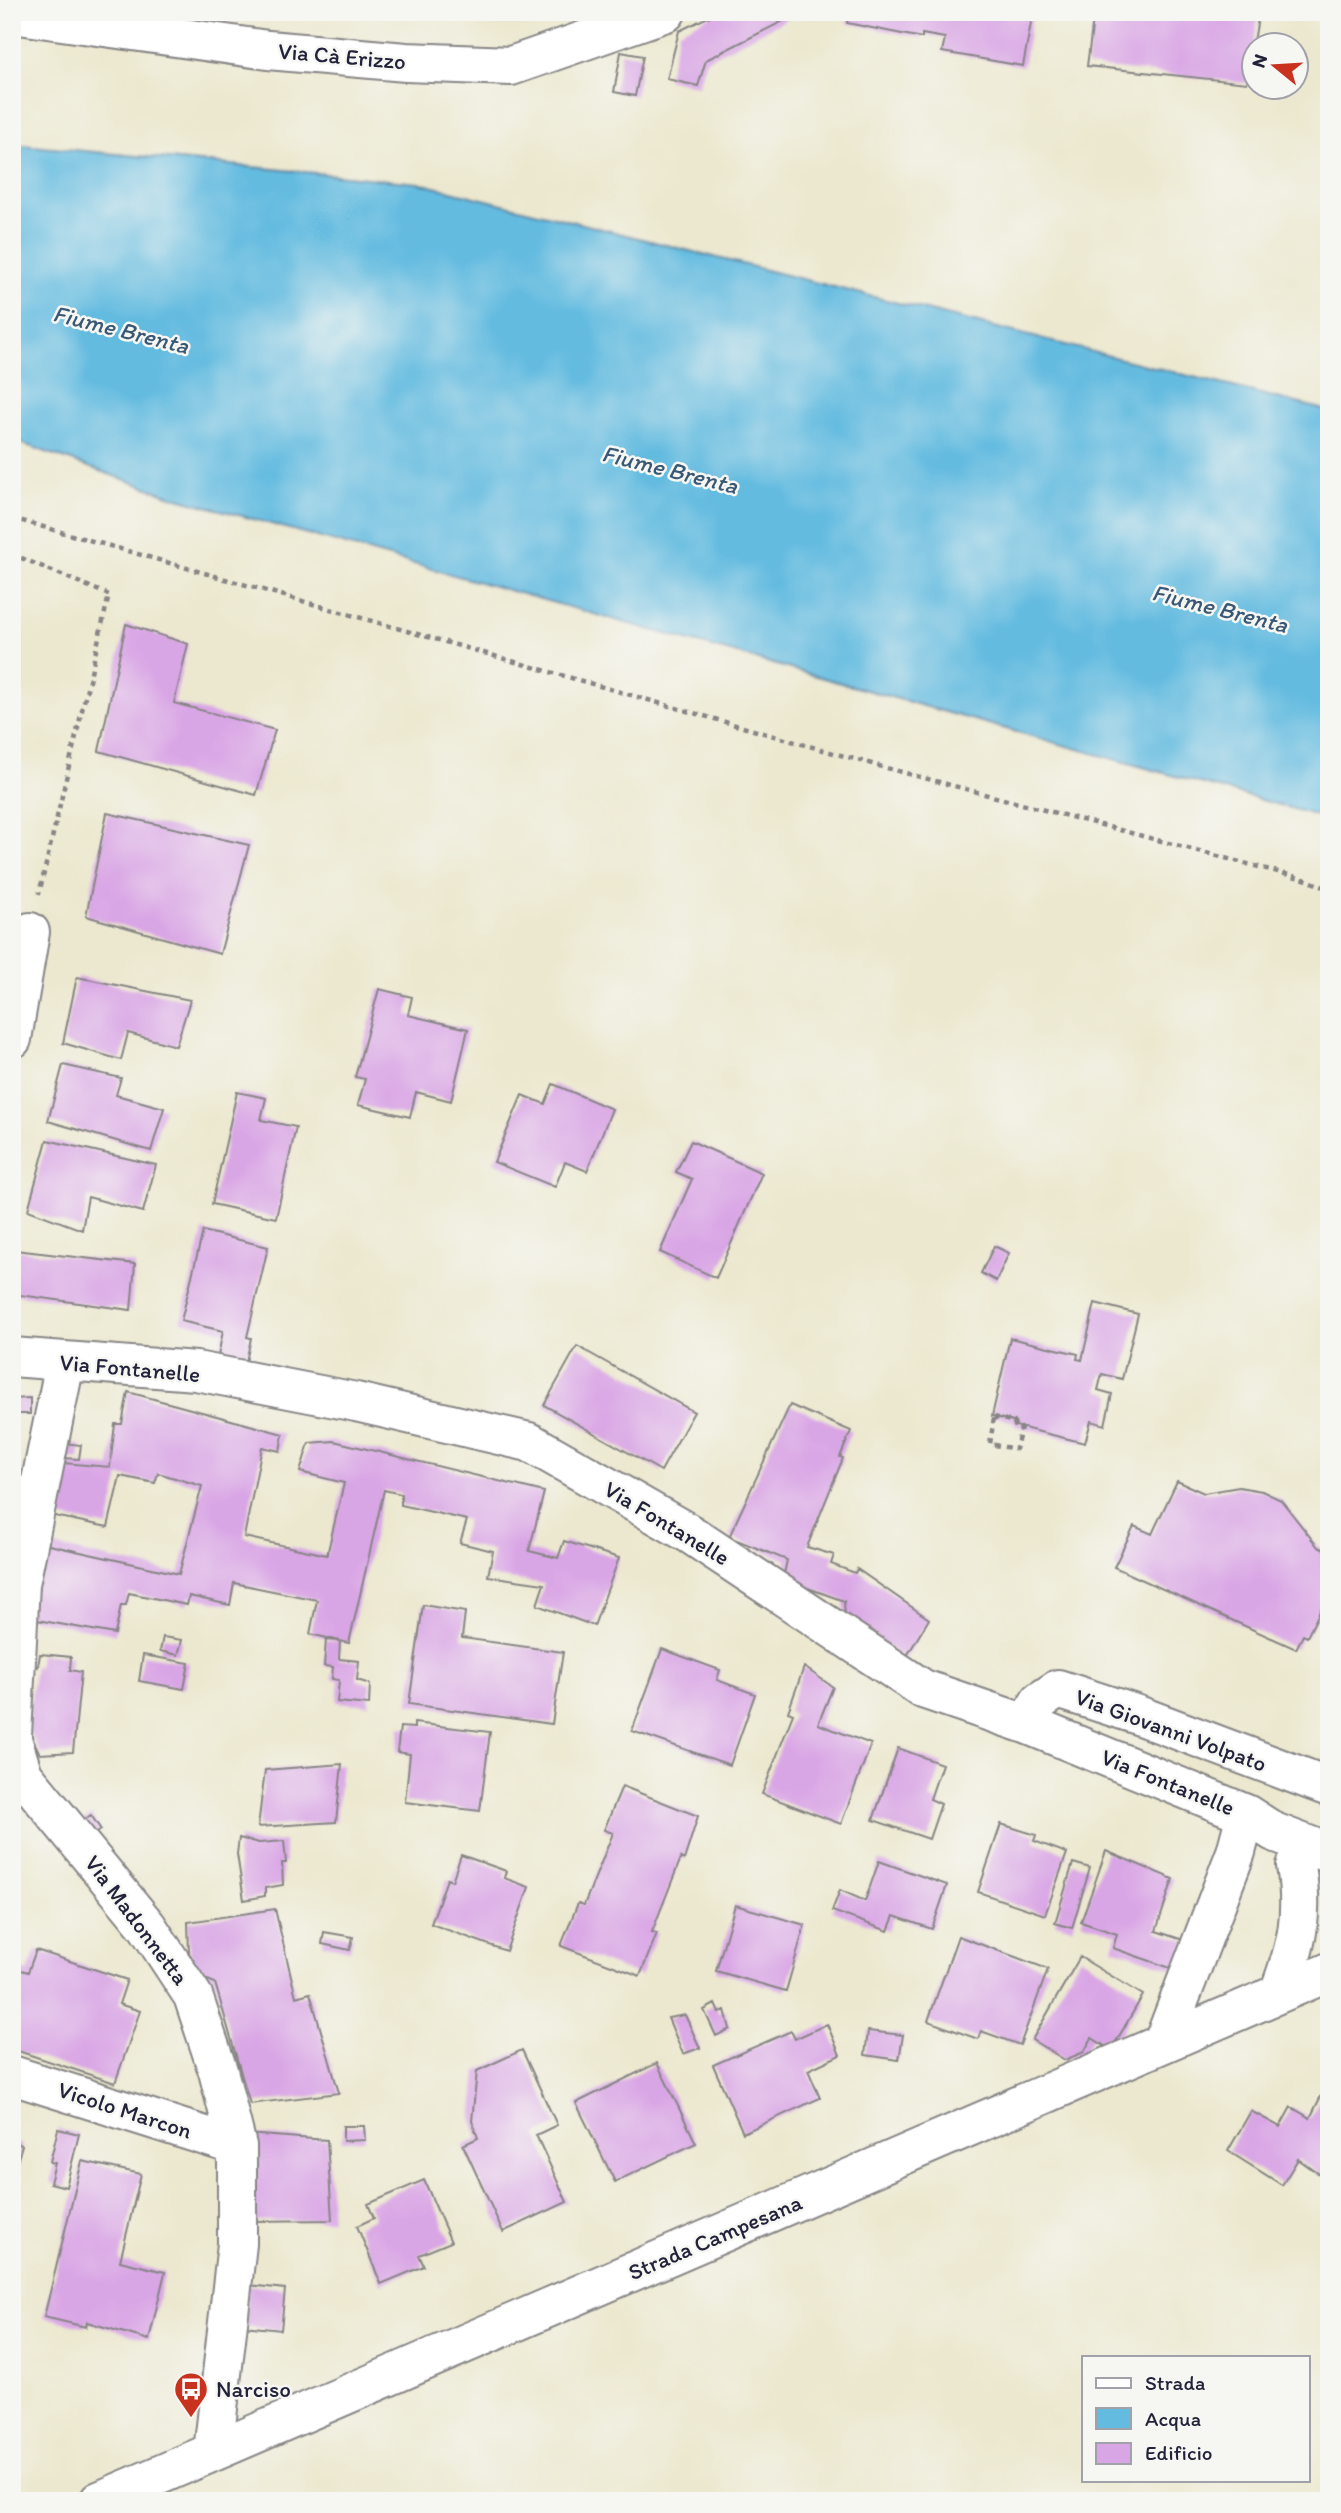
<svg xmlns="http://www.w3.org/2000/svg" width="1341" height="2513" viewBox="0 0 1341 2513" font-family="Itim,sans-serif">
  <rect width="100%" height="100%" fill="#f6f6f2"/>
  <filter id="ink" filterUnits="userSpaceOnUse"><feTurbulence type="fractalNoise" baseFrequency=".0143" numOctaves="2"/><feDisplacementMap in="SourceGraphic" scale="14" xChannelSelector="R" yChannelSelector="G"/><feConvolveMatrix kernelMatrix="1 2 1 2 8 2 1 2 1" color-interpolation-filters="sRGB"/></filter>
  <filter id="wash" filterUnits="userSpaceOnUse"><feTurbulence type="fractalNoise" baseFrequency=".00686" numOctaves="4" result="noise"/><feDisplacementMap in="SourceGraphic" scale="28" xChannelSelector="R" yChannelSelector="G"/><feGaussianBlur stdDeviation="1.57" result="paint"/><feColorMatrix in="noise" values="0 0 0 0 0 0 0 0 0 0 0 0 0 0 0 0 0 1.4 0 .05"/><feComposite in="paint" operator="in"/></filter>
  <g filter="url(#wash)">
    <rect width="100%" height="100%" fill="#ece8cf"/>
    <path fill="#63bbe0" stroke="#426e8e" stroke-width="2" d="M 12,144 L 419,183 L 1329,411 L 1329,819 L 174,497 L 12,440 Z"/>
    <g id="blocks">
      <path fill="#d9a6e5" d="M 718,12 L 801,12 L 706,60 L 698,86 L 667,79 L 679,31 Z
        M 849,12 L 1033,12 L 1023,66 L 942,52 L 945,38 L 922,34 L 922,38 L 847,23 Z
        M 1094,12 L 1259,12 L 1247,83 L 1087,66 Z
        M 621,52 L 643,56 L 635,96 L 614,92 Z
        M 126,624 L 188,644 L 174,703 L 275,730 L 256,795 L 99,751 Z
        M 107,813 L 249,845 L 220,954 L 86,916 Z
        M 77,977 L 190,1000 L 176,1046 L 128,1033 L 121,1060 L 63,1043 Z
        M 379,989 L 412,997 L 408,1015 L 468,1029 L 451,1101 L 416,1092 L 410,1117 L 358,1105 L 365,1079 L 355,1077 Z
        M 63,1065 L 121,1078 L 116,1095 L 164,1108 L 151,1151 L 48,1121 Z
        M 553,1084 L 612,1109 L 587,1171 L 565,1162 L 555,1187 L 494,1162 L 522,1095 L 545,1104 Z
        M 237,1092 L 266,1098 L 261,1120 L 296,1127 L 276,1218 L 212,1204 Z
        M 47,1140 L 156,1165 L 143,1212 L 88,1197 L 82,1230 L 28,1210 Z
        M 691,1141 L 762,1173 L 716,1278 L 660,1252 L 692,1179 L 676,1172 Z
        M 203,1231 L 268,1247 L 247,1337 L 251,1338 L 246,1362 L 218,1356 L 223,1331 L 181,1321 Z
        M 994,1246 L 1009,1253 L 996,1281 L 981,1273 Z
        M 15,1250 L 135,1264 L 131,1310 L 12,1294 Z
        M 1095,1303 L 1138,1314 L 1122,1379 L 1102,1374 L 1098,1390 L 1112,1394 L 1105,1425 L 1091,1421 L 1085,1443 L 1015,1426 L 1014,1422 L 992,1416 L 1010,1338 L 1078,1354 L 1077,1359 L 1082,1360 Z
        M 577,1346 L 694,1412 L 661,1471 L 544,1405 Z
        M 128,1392 L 283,1434 L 280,1451 L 262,1447 L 244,1537 L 327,1555 L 344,1483 L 300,1472 L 309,1443 L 334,1441 L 544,1492 L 529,1551 L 558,1558 L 564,1541 L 619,1558 L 594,1626 L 537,1605 L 544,1584 L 488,1576 L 493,1551 L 460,1543 L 467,1520 L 401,1505 L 401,1494 L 384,1490 L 349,1643 L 340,1641 L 339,1659 L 359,1661 L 357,1680 L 370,1684 L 369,1705 L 337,1702 L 339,1680 L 332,1679 L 333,1667 L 324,1666 L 326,1640 L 340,1641 L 310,1634 L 317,1600 L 234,1583 L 230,1605 L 189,1596 L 187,1605 L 129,1593 L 126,1605 L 121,1605 L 115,1634 L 26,1618 L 40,1543 L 179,1574 L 202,1486 L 158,1473 L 155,1483 L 120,1476 L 108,1527 L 40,1513 L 51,1462 L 110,1467 L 115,1424 L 122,1424 Z
        M 30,1398 L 30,1414 L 12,1414 L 12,1399 Z
        M 790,1405 L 851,1431 L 840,1457 L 843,1458 L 807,1547 L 834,1555 L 831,1564 L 855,1573 L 857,1569 L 929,1619 L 905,1659 L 845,1618 L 844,1601 L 783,1579 L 787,1560 L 729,1537 Z
        M 64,1443 L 81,1445 L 79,1459 L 63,1458 Z
        M 1177,1481 L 1204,1493 L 1239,1487 L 1262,1491 L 1281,1500 L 1318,1547 L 1329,1552 L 1329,1593 L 1307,1637 L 1303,1635 L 1296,1649 L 1114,1567 L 1134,1526 L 1152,1534 Z
        M 423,1605 L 465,1612 L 462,1638 L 563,1652 L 552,1724 L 409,1704 Z
        M 163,1637 L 182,1640 L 178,1655 L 160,1651 Z
        M 662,1649 L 720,1670 L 717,1680 L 755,1694 L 730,1765 L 632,1731 Z
        M 40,1654 L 71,1657 L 70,1670 L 81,1672 L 73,1752 L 40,1754 L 27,1727 L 35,1666 L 38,1667 Z
        M 143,1655 L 189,1663 L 184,1689 L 139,1681 Z
        M 804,1667 L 833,1687 L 818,1724 L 871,1744 L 841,1824 L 762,1794 L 793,1714 L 788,1712 Z
        M 414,1723 L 490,1732 L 480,1811 L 405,1802 L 410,1754 L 397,1752 L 400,1727 L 414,1728 Z
        M 898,1748 L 942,1764 L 930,1799 L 941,1804 L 929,1839 L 873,1820 Z
        M 342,1764 L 336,1822 L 258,1827 L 265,1770 Z
        M 622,1786 L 698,1816 L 684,1860 L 681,1858 L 652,1932 L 657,1933 L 640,1976 L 561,1946 L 578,1903 L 584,1905 L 613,1833 L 604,1830 Z
        M 91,1815 L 101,1830 L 92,1836 L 82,1821 Z
        M 1001,1824 L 1036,1835 L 1034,1841 L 1067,1853 L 1045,1915 L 978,1892 Z
        M 239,1838 L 259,1843 L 284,1841 L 286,1863 L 282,1863 L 283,1885 L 265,1888 L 265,1896 L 244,1900 L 237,1854 Z
        M 1106,1851 L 1173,1879 L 1156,1931 L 1186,1941 L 1176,1970 L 1113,1948 L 1117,1934 L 1081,1922 Z
        M 461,1855 L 506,1871 L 504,1878 L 529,1887 L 506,1951 L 431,1924 L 447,1879 L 452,1881 Z
        M 879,1861 L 947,1885 L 932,1929 L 894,1916 L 888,1931 L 832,1911 L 840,1890 L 865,1901 Z
        M 1073,1863 L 1090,1868 L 1072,1928 L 1055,1923 Z
        M 735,1905 L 805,1925 L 786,1991 L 716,1971 Z
        M 275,1909 L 296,1997 L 310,1993 L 339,2093 L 250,2104 L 215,1983 L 203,1978 L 189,1953 L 188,1922 Z
        M 324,1932 L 353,1937 L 350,1950 L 322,1944 Z
        M 958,1936 L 1048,1969 L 1020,2045 L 981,2031 L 978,2039 L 928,2021 Z
        M 36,1950 L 127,1980 L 119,2004 L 140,2011 L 115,2083 L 12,2049 L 12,1967 L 28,1972 Z
        M 1080,1957 L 1143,1995 L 1111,2050 L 1092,2038 L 1084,2052 L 1065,2060 L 1032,2040 Z
        M 715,2004 L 719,2013 L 725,2010 L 730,2029 L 716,2036 L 704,2010 Z
        M 685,2015 L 700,2048 L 683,2054 L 668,2018 Z
        M 827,2024 L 840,2055 L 808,2070 L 820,2098 L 743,2133 L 713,2065 L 791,2031 L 795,2039 Z
        M 868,2031 L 903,2035 L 899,2060 L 865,2055 Z
        M 522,2050 L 557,2125 L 536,2135 L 567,2202 L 503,2232 L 463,2145 L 478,2138 L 472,2121 L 477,2071 Z
        M 657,2063 L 696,2143 L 615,2182 L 576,2103 Z
        M 1329,2080 L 1329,2181 L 1298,2159 L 1282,2185 L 1228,2151 L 1251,2111 L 1280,2127 L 1291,2107 L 1310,2118 Z
        M 343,2126 L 364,2126 L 365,2140 L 343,2141 Z
        M 58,2129 L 79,2134 L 66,2187 L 50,2183 L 55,2163 L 50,2162 Z
        M 246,2134 L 327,2140 L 332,2220 L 251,2221 Z
        M 12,2142 L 22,2145 L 13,2176 L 12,2176 Z
        M 82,2161 L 141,2174 L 120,2261 L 165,2272 L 149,2340 L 87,2322 L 86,2327 L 44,2317 Z
        M 424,2180 L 451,2242 L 419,2255 L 424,2266 L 381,2284 L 357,2226 L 374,2218 L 368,2204 Z
        M 248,2285 L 285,2289 L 281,2330 L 244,2326 Z"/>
    </g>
  </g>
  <g filter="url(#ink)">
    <use href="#blocks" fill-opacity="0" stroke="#878585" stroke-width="2"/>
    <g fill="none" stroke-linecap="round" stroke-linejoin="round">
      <g stroke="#878585" stroke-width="42">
        <path id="minor" d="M 12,14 L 268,50 L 406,62 L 511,66 L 666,12
          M 12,1039 L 30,932
          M 12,1357 L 196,1371 L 356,1402 L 529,1442 L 690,1534 L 923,1689 L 1026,1724 L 1246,1814 L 1274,1832 L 1329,1853
          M 1026,1724 L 1040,1701 L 1058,1689 L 1135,1714 L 1329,1787
          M 12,1735 L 20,1584 L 65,1363
          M 12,1739 L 23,1775 L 147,1926 L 193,1996 L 218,2071 L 237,2146 L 237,2244 L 213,2452
          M 1280,1990 C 1297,1945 1304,1915 1296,1866
          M 1163,2043 L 1236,1852 L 1246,1814
          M 12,2075 L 237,2146
          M 99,2501 L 1329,1972"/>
      </g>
      <path stroke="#878585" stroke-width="4.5" stroke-dasharray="5 5" stroke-linecap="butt" d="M 12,518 L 879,766 L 1304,879 L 1329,889
        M 12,554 L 109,595 L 39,894
        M 994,1417 L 1014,1422 L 1015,1426 L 1021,1428 L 1016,1449 L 990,1444 Z"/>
      <use href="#minor" stroke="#fff" stroke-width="38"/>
    </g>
  </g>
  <defs>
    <g id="bus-pin" transform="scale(1.75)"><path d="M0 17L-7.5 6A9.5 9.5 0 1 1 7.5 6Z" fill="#c8321e" stroke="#f6f6f2"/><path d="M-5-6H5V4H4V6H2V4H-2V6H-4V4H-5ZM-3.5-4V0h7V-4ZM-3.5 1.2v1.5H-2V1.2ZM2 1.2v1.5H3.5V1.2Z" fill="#fff"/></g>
  </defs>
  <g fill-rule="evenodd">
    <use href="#bus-pin" x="191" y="2389"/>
  </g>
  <g text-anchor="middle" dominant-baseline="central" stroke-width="5" stroke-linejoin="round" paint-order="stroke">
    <g font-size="23" fill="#22223b" stroke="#f6f6f2">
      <text transform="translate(342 56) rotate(5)">Via Cà Erizzo</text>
      <text transform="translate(130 1368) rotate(5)">Via Fontanelle</text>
      <text transform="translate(667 1523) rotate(31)">Via Fontanelle</text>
      <text transform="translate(1171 1730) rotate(20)">Via Giovanni Volpato</text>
      <text transform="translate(1168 1782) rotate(22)">Via Fontanelle</text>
      <text transform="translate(137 1920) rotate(53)">Via Madonnetta</text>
      <text transform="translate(125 2110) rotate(18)">Vicolo Marcon</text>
      <text transform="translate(715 2237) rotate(-23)">Strada Campesana</text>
    </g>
    <g font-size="23" fill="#22223b" stroke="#f6f6f2" text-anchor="start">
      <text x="216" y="2389">Narciso</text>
    </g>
    <g font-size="24" font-style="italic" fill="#395875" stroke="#f6f6f2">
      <text transform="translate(121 329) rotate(14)">Fiume Brenta</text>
      <text transform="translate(670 469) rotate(14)">Fiume Brenta</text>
      <text transform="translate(1220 608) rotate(14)">Fiume Brenta</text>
    </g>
  </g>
  <rect width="1341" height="2513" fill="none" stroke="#f6f6f2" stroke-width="42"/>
  <rect x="1082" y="2356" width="228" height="126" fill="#f6f6f2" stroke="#a1a1a9" stroke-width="2"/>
  <rect x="1096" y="2378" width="35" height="10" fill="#ffffff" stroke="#a1a1a9" stroke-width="2"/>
  <text x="1145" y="2390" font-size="21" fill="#22223b">Strada</text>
  <rect x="1096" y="2408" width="35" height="21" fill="#63bbe0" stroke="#a1a1a9" stroke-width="2"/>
  <text x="1145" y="2426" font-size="21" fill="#22223b">Acqua</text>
  <rect x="1096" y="2443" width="35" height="21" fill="#d9a6e5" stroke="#a1a1a9" stroke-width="2"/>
  <text x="1145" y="2460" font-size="21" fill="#22223b">Edificio</text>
  <g transform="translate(1275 66) rotate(288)"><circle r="33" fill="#f6f6f2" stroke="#a1a1a9" stroke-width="2"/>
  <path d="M0-5L12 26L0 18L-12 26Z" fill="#c8321e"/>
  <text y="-10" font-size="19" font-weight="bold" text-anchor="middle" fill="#22223b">N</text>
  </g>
</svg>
